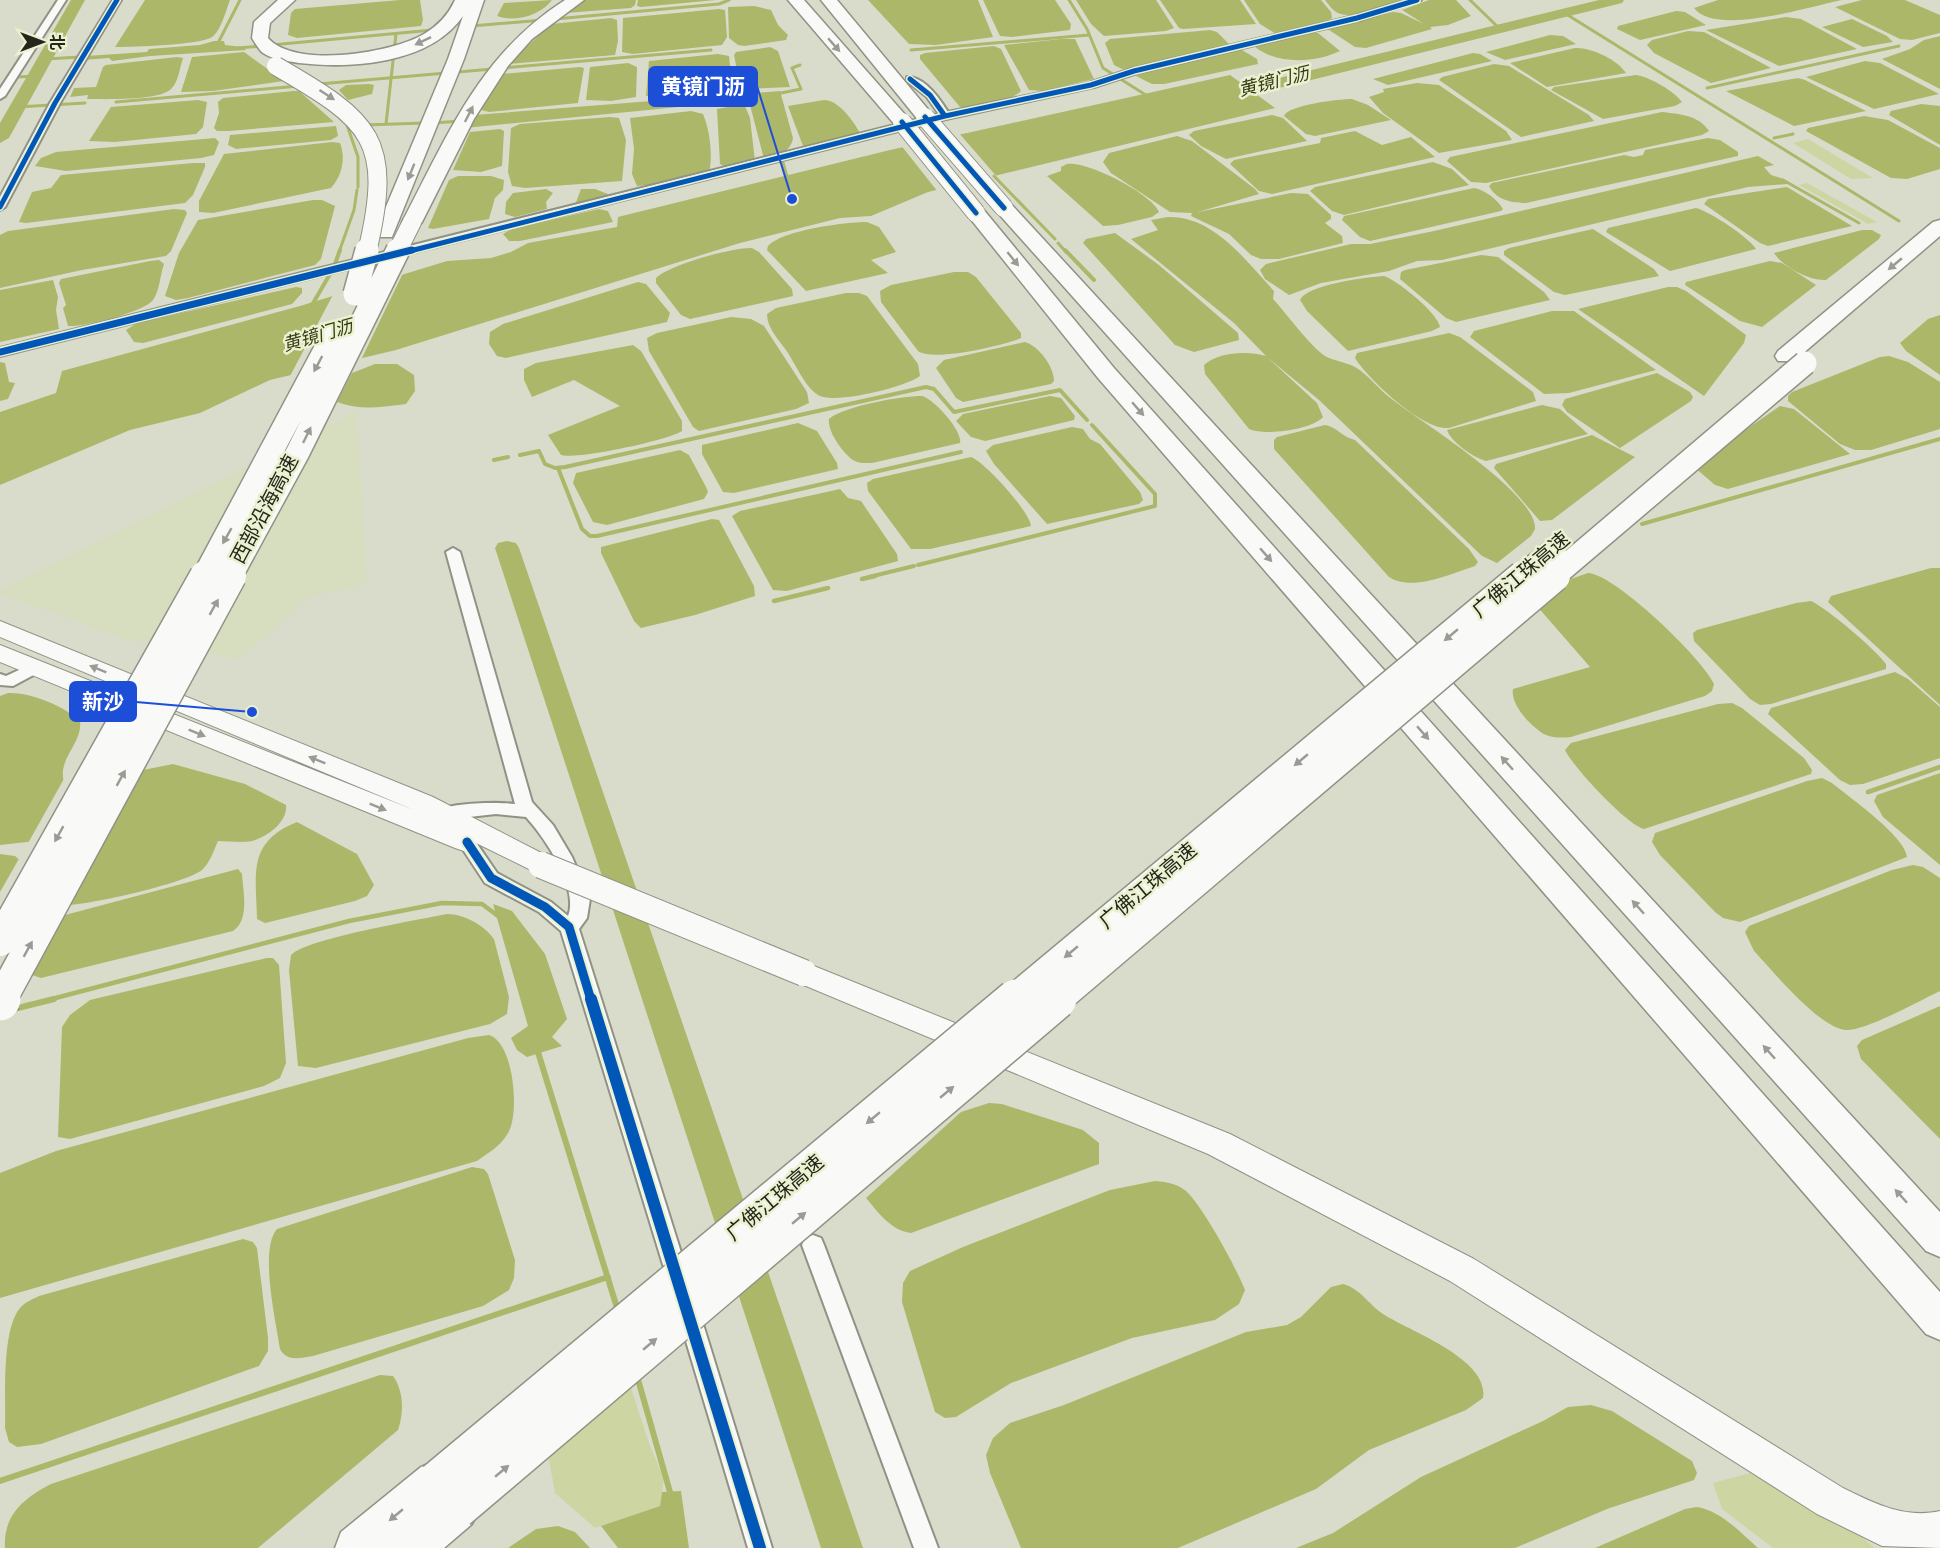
<svg xmlns="http://www.w3.org/2000/svg" width="1940" height="1548" viewBox="0 0 1940 1548" font-family="Overpass,'Noto Sans SC',sans-serif">
  <rect width="100%" height="100%" fill="#d9dccb"/>
  <path fill="#d7ddbf" d="M 357,411 L 367,584 L 308,597 L 240,659 L 126,639 L 0,594 L 0,590 Z"/>
  <path fill="#cdd6a2" d="M 1808,139 L 1873,178 L 1851,179 L 1793,143 Z
    M 1807,183 L 1877,222 L 1868,224 L 1799,185 Z
    M 630,1385 L 650,1446 L 664,1478 L 660,1506 L 595,1528 L 555,1493 L 548,1454 Z
    M 1750,1473 L 1860,1536 L 1875,1548 L 1773,1548 L 1722,1509 L 1713,1483 Z"/>
  <path fill="#acb76a" d="M 145,0 L 230,0 C 226,10 221,31 212,37 C 201,45 131,47 115,47 Z
    M 400,0 L 420,0 L 423,20 L 421,26 L 297,38 L 288,35 L 291,13 L 295,9 Z
    M 552,0 C 541,15 515,23 497,16 L 504,3 Z
    M 584,0 L 636,0 L 635,5 L 631,8 L 565,13 Z
    M 638,0 L 716,0 L 641,7 L 637,6 Z
    M 868,0 L 978,0 L 993,37 L 936,45 L 909,44 Z
    M 983,0 L 1055,0 L 1071,24 L 1070,30 L 1012,37 L 1000,36 Z
    M 1076,0 L 1156,0 L 1174,28 L 1166,31 L 1104,36 L 1091,24 Z
    M 1160,0 L 1240,0 L 1256,24 L 1183,29 L 1179,28 Z
    M 1244,0 L 1321,0 L 1331,12 L 1332,18 L 1325,23 L 1276,34 L 1260,24 Z
    M 1325,0 L 1408,0 C 1393,9 1355,20 1338,13 C 1333,11 1329,5 1325,0 Z
    M 1429,0 L 1456,0 L 1471,16 L 1448,25 L 1430,27 L 1432,29 L 1366,48 L 1355,47 L 1326,28 L 1393,12 L 1401,13 L 1424,24 L 1402,10 Z
    M 1718,0 L 1842,0 C 1810,6 1716,37 1694,8 Z
    M 1862,0 L 1905,0 L 1940,15 L 1940,33 L 1912,40 L 1900,39 L 1835,7 Z
    M 754,6 L 771,10 L 778,25 L 788,35 L 786,40 L 744,46 L 738,45 L 729,38 L 728,7 Z
    M 719,9 L 725,10 L 727,37 L 722,45 L 633,54 L 622,52 L 623,18 Z
    M 1676,11 L 1685,12 L 1706,25 L 1640,40 L 1617,29 L 1618,26 Z
    M 1786,17 L 1801,19 L 1857,49 L 1779,66 L 1706,30 Z
    M 611,18 L 617,20 L 618,41 L 615,55 L 508,64 L 551,24 Z
    M 1852,19 L 1887,36 L 1893,42 L 1863,47 L 1822,27 Z
    M 1210,30 L 1217,32 L 1230,45 L 1135,68 L 1122,69 L 1114,65 L 1105,43 L 1110,39 Z
    M 1688,31 L 1704,32 L 1771,68 L 1711,83 L 1654,53 L 1647,45 L 1652,40 Z
    M 1304,32 L 1318,33 L 1340,51 C 1315,63 1276,65 1254,46 Z
    M 1550,35 L 1563,36 L 1576,44 L 1505,60 L 1486,52 Z
    M 1940,36 L 1940,89 L 1882,59 L 1910,49 L 1924,40 Z
    M 1061,39 L 1075,39 L 1094,79 L 1043,91 L 1029,90 L 1004,45 Z
    M 214,41 L 224,41 L 225,45 L 243,47 L 246,50 L 150,56 L 112,61 L 109,58 L 83,60 L 86,56 L 147,52 L 149,49 L 200,45 Z
    M 994,46 L 1001,49 L 1021,91 C 1008,103 976,109 960,107 L 920,59 L 920,55 L 925,53 Z
    M 770,47 L 778,51 L 790,87 L 745,89 L 740,86 L 734,55 L 736,52 Z
    M 1575,48 C 1591,47 1618,60 1626,73 L 1547,87 L 1510,63 Z
    M 1235,49 L 1242,50 L 1257,59 L 1258,64 L 1164,84 L 1152,84 L 1134,75 L 1136,73 Z
    M 244,52 L 284,81 L 213,91 L 181,92 L 192,57 Z
    M 1473,53 L 1480,54 L 1492,61 L 1388,85 L 1373,79 Z
    M 718,54 L 729,56 L 732,84 L 725,91 L 646,96 L 649,61 Z
    M 177,57 L 183,58 C 180,67 178,83 171,89 C 159,101 104,99 87,99 L 88,95 L 70,97 L 74,88 L 96,87 L 103,67 L 106,65 Z
    M 1865,61 L 1880,63 L 1939,94 L 1874,109 L 1806,77 Z
    M 628,63 L 637,67 L 636,97 L 611,101 L 586,100 L 590,67 Z
    M 1494,64 L 1509,66 L 1589,115 L 1594,121 L 1521,137 L 1439,80 L 1442,77 Z
    M 580,67 L 584,68 L 578,103 L 489,112 L 481,110 L 501,74 Z
    M 1230,75 L 1275,108 L 928,192 L 871,216 L 840,218 L 740,243 L 396,350 L 270,380 L 200,413 L 130,430 L 0,485 L 0,412 L 56,393 L 62,371 L 300,306 L 447,261 L 491,258 L 511,252 L 528,243 L 617,227 L 618,217 L 890,150 Z
    M 1636,75 C 1650,77 1674,91 1682,102 L 1675,106 L 1603,119 L 1551,90 L 1554,87 Z
    M 1798,78 L 1805,80 L 1866,111 L 1794,126 L 1726,91 Z
    M 1417,83 L 1439,85 L 1506,131 L 1512,140 L 1439,153 L 1383,113 L 1369,97 L 1384,92 L 1383,89 Z
    M 369,84 L 374,85 L 372,94 L 348,100 L 339,90 L 346,85 Z
    M 293,91 L 299,91 L 334,122 L 229,131 L 217,131 L 214,128 L 219,113 L 218,102 L 223,98 Z
    M 780,91 L 793,138 C 791,151 777,160 764,159 L 750,105 L 740,101 L 465,128 L 474,115 Z
    M 1352,99 L 1368,105 L 1391,120 L 1315,136 L 1306,134 L 1284,116 C 1288,105 1339,99 1352,99 Z
    M 198,100 L 207,102 L 203,127 L 196,134 L 115,142 L 89,141 L 111,107 Z
    M 824,100 C 839,100 854,122 860,133 L 809,147 L 803,146 L 788,106 Z
    M 1921,104 L 1940,106 L 1940,145 L 1889,115 L 1891,111 Z
    M 739,105 L 745,106 L 750,118 L 755,161 L 729,169 L 720,164 L 717,109 Z
    M 691,111 L 703,114 C 710,130 713,156 709,173 L 670,183 L 637,186 L 632,174 L 634,149 L 630,118 Z
    M 1662,112 C 1679,114 1699,115 1709,131 L 1702,135 L 1486,183 L 1471,182 L 1447,161 L 1450,157 Z
    M 1272,115 L 1283,118 L 1307,141 L 1226,159 L 1201,146 L 1189,135 L 1194,131 Z
    M 1864,116 L 1888,120 L 1940,148 L 1940,169 L 1907,179 L 1891,178 L 1806,131 L 1808,128 Z
    M 610,117 L 619,118 L 626,140 L 622,181 L 525,188 L 512,186 L 508,172 L 511,128 L 520,124 Z
    M 336,126 L 338,136 L 331,140 L 236,149 L 228,145 L 230,135 Z
    M 500,129 L 504,131 L 502,166 L 481,172 L 453,170 L 470,132 Z
    M 1355,131 L 1382,145 L 1411,137 L 1435,157 L 1272,194 L 1259,191 L 1230,164 L 1234,160 L 1320,143 L 1321,138 Z
    M 1177,136 L 1192,141 L 1255,189 L 1259,194 L 1198,212 L 1291,193 L 1308,194 L 1331,215 L 1331,219 L 1325,223 L 1342,236 L 1343,243 L 1279,259 L 1261,259 L 1251,255 L 1229,234 L 1191,216 L 1192,213 L 1170,212 L 1111,173 L 1103,162 L 1109,153 Z
    M 215,138 L 219,142 L 214,155 L 201,158 L 66,171 L 35,166 L 41,158 L 56,152 Z
    M 1708,138 L 1720,140 L 1738,152 L 1738,156 L 1526,203 C 1512,203 1496,200 1489,186 L 1492,183 L 1624,155 L 1634,157 L 1643,155 L 1645,150 Z
    M 332,142 L 340,143 C 346,158 342,176 331,188 L 213,213 L 199,212 L 199,201 L 224,154 Z
    M 1758,156 L 1774,165 L 1764,167 L 1771,175 L 1784,179 L 1788,184 L 1748,187 L 1442,260 L 1417,261 L 1389,271 L 1321,283 L 1289,295 L 1265,279 L 1260,270 L 1266,264 L 1351,244 L 1370,244 L 1434,231 Z
    M 1433,162 L 1452,169 L 1469,185 L 1344,215 L 1332,211 L 1310,191 L 1315,187 Z
    M 193,163 L 205,163 L 205,167 L 193,195 L 185,203 L 26,223 L 19,222 L 32,192 L 51,188 L 61,175 Z
    M 1067,164 C 1088,161 1152,194 1159,212 L 1152,217 L 1118,225 L 1103,226 L 1047,176 L 1061,171 L 1061,167 Z
    M 458,176 L 491,176 L 504,180 L 503,190 L 495,198 L 489,219 L 433,229 L 428,228 L 449,180 Z
    M 1787,187 L 1852,226 L 1768,246 L 1760,243 L 1704,204 L 1708,199 Z
    M 1474,188 C 1485,190 1497,199 1503,209 L 1501,211 L 1370,241 L 1360,237 L 1342,220 L 1344,216 Z
    M 546,189 L 553,193 L 546,202 L 547,209 L 515,217 L 505,214 L 506,202 L 513,193 Z
    M 581,189 L 595,189 L 613,196 L 575,205 Z
    M 313,200 L 322,200 L 335,206 L 321,259 L 315,265 L 188,298 L 176,300 L 165,296 L 179,253 L 198,220 Z
    M 1696,208 C 1709,211 1750,238 1756,249 L 1670,271 L 1606,232 L 1608,228 Z
    M 174,209 L 185,210 L 187,213 L 171,251 L 166,256 L 82,270 L 0,288 L 0,235 L 8,231 Z
    M 599,209 L 608,211 L 613,222 L 520,241 L 509,241 L 503,234 L 512,229 Z
    M 1168,217 C 1214,216 1245,260 1274,291 L 1273,299 C 1286,313 1310,346 1325,356 C 1334,361 1346,362 1355,367 C 1369,375 1380,391 1393,400 C 1421,422 1537,493 1535,529 L 1531,536 L 1497,563 L 1482,556 L 1319,400 L 1267,357 L 1317,403 L 1323,417 C 1311,430 1265,436 1249,429 L 1205,374 L 1204,365 C 1219,351 1250,351 1266,356 L 1234,323 L 1131,239 L 1158,230 L 1151,220 Z
    M 867,222 L 879,227 L 896,252 L 871,260 L 888,273 L 806,291 L 767,250 L 768,246 C 782,230 846,222 867,222 Z
    M 1593,229 L 1654,269 L 1659,276 L 1565,295 L 1554,292 L 1504,255 L 1504,251 L 1509,248 Z
    M 1862,230 L 1872,230 L 1881,235 L 1879,239 L 1826,280 C 1809,281 1783,267 1774,253 Z
    M 1115,233 L 1159,265 L 1238,333 L 1239,340 L 1194,352 L 1175,345 L 1083,243 L 1086,239 Z
    M 752,248 L 759,252 L 792,289 L 793,296 L 690,319 L 681,315 L 656,283 L 656,278 C 669,265 733,247 752,248 Z
    M 1481,255 L 1498,257 L 1544,292 L 1550,300 L 1456,322 L 1446,318 L 1400,279 L 1401,272 L 1405,270 Z
    M 150,261 L 159,260 L 164,264 C 160,275 160,290 153,300 C 144,312 84,327 68,326 L 63,308 L 66,305 L 59,283 L 61,279 Z
    M 1770,261 L 1782,263 L 1816,285 L 1762,327 L 1740,321 L 1685,285 L 1686,282 Z
    M 954,272 L 968,272 L 976,277 L 1021,333 L 1021,338 C 1003,346 932,362 918,351 L 881,302 L 880,291 L 891,285 Z
    M 1384,276 C 1397,280 1438,313 1440,327 L 1432,331 L 1348,351 L 1307,311 L 1300,300 C 1306,285 1367,277 1384,276 Z
    M 53,280 L 58,297 L 56,310 L 59,329 L 0,342 L 0,290 Z
    M 638,282 L 646,284 L 670,313 L 667,322 L 506,358 L 497,356 L 489,344 L 490,332 L 503,324 Z
    M 296,287 L 302,288 L 302,293 L 292,304 L 143,343 L 134,342 L 126,330 L 137,323 Z
    M 1668,287 L 1677,287 L 1686,291 L 1746,335 L 1744,343 L 1704,396 L 1578,309 Z
    M 846,293 L 859,293 L 867,296 L 918,364 L 920,376 C 906,387 834,405 818,395 C 805,387 795,363 786,350 C 779,340 767,328 767,314 L 776,308 Z
    M 1552,311 L 1574,311 L 1656,370 L 1569,393 L 1544,394 L 1470,337 L 1474,331 Z
    M 1940,315 L 1940,375 L 1906,351 L 1900,343 L 1928,319 Z
    M 731,317 L 751,319 L 764,326 L 807,392 L 809,403 L 796,409 L 699,431 L 693,427 L 649,351 L 647,338 L 657,333 Z
    M 1449,333 L 1460,337 L 1533,392 L 1536,401 L 1449,428 C 1423,431 1368,379 1355,358 L 1357,353 Z
    M 1025,342 C 1039,346 1054,367 1054,381 L 1051,384 L 963,402 L 956,398 L 936,368 L 944,360 Z
    M 633,345 L 641,351 L 682,421 L 682,431 C 670,440 576,460 561,455 L 548,435 L 620,406 L 574,380 L 532,397 L 524,380 L 524,369 L 536,363 Z
    M 1889,356 L 1908,362 L 1940,382 L 1940,429 L 1871,450 L 1855,450 L 1840,444 L 1788,401 L 1788,396 L 1792,392 L 1880,357 Z
    M 0,362 L 5,363 L 9,382 L 15,383 L 8,399 L 0,401 Z
    M 375,364 L 397,364 L 414,375 L 415,391 L 406,404 C 382,407 360,411 337,402 L 352,373 Z
    M 1657,373 L 1690,392 L 1693,397 L 1691,401 L 1620,448 L 1567,412 L 1562,405 L 1565,399 Z
    M 922,396 C 934,399 963,431 960,443 L 872,463 C 866,463 859,464 853,460 C 843,453 827,431 829,419 C 844,406 901,396 922,396 Z
    M 1050,396 L 1061,398 L 1075,416 L 1074,420 L 985,441 L 971,437 L 956,421 L 963,414 Z
    M 1542,405 L 1560,409 L 1588,434 L 1486,461 C 1474,458 1451,442 1447,430 Z
    M 1780,406 L 1794,409 L 1850,454 L 1728,489 L 1715,485 L 1693,466 Z
    M 798,423 L 817,431 L 837,463 L 838,469 L 734,493 L 723,492 L 702,454 L 702,445 Z
    M 1325,425 C 1337,427 1342,437 1355,440 L 1469,549 L 1478,562 L 1475,566 C 1450,574 1413,592 1389,577 L 1274,449 L 1274,440 L 1277,437 Z
    M 1072,427 L 1083,429 L 1090,439 L 1100,444 L 1140,492 L 1143,500 L 1139,504 L 1047,524 L 994,464 L 986,451 L 993,445 Z
    M 1592,435 L 1635,457 L 1552,520 L 1540,521 L 1494,468 L 1496,464 Z
    M 680,450 L 689,455 L 706,487 L 708,492 L 704,499 L 607,525 L 593,522 L 573,483 L 576,473 Z
    M 971,457 C 985,462 1030,512 1031,526 L 930,549 L 911,549 L 868,491 L 867,483 L 873,479 Z
    M 840,489 L 848,498 L 861,501 L 897,554 L 898,561 L 787,591 L 773,590 L 732,516 L 740,511 Z
    M 712,519 L 719,520 L 754,586 L 755,596 L 695,615 L 641,628 L 634,621 L 601,553 L 601,547 Z
    M 1931,568 L 1940,568 L 1940,705 L 1828,602 L 1831,596 Z
    M 1588,573 C 1615,574 1703,659 1714,684 L 1712,691 L 1705,696 L 1571,737 C 1562,738 1554,738 1546,735 C 1532,728 1510,705 1513,689 L 1590,667 L 1536,605 L 1568,580 Z
    M 1811,601 C 1828,609 1875,649 1886,664 L 1886,669 L 1771,704 L 1760,705 L 1750,699 L 1694,641 L 1693,633 L 1697,630 L 1796,603 Z
    M 1895,672 L 1908,679 L 1940,707 L 1940,758 L 1863,784 L 1850,785 L 1840,780 L 1768,714 L 1771,708 Z
    M 8,693 C 30,692 64,706 80,721 C 83,745 55,759 65,785 L 36,841 L 0,845 L 0,696 Z
    M 1732,703 L 1742,708 L 1804,758 L 1812,770 L 1811,774 L 1644,829 C 1628,826 1572,766 1565,750 L 1571,743 L 1718,704 Z
    M 173,764 L 245,784 L 286,805 C 288,822 267,837 252,841 C 242,843 228,841 218,841 C 214,850 210,863 202,870 C 186,883 90,905 66,905 L 128,773 Z
    M 1940,773 L 1940,865 L 1883,817 L 1874,801 L 1877,795 Z
    M 1822,778 L 1832,783 C 1849,797 1906,837 1907,857 L 1740,922 L 1723,918 L 1715,912 L 1660,855 L 1652,842 L 1655,833 L 1807,781 Z
    M 297,822 L 357,854 L 374,885 L 367,896 L 355,901 L 265,923 L 257,919 C 256,873 247,842 297,822 Z
    M 0,854 L 15,856 L 22,862 L 0,902 Z
    M 1913,865 L 1923,867 L 1940,878 L 1940,991 C 1919,1001 1867,1030 1847,1030 C 1821,1030 1772,970 1754,951 L 1745,932 L 1749,926 L 1892,870 Z
    M 238,869 L 242,874 C 243,891 250,920 233,931 L 41,978 L 32,975 L 30,971 L 50,919 Z
    M 493,904 L 512,911 L 545,954 L 567,1019 L 552,1037 L 562,1046 L 527,1057 L 517,1050 L 511,1038 L 528,1026 Z
    M 447,914 C 464,914 484,925 494,939 L 509,997 L 507,1014 L 490,1024 L 316,1068 L 298,1066 L 289,970 L 291,955 C 308,938 418,920 447,914 Z
    M 267,958 L 273,958 L 279,965 L 286,1063 L 280,1078 L 264,1086 L 70,1139 L 58,1137 L 62,1027 L 70,1015 L 90,1000 Z
    M 1940,1006 L 1940,1139 L 1861,1059 L 1857,1046 L 1862,1040 Z
    M 489,1035 C 514,1042 520,1114 508,1133 C 501,1146 488,1153 477,1161 L 0,1298 L 0,1173 L 56,1151 L 468,1038 Z
    M 989,1103 L 1002,1104 L 1083,1130 L 1099,1143 L 1099,1164 L 911,1233 C 890,1230 879,1213 866,1198 L 961,1112 Z
    M 472,1167 L 484,1169 L 488,1174 L 515,1260 L 514,1278 L 509,1290 L 483,1306 L 313,1356 C 300,1358 287,1362 280,1349 C 276,1322 259,1249 277,1229 Z
    M 1155,1181 C 1168,1182 1180,1184 1189,1194 C 1206,1213 1235,1265 1245,1290 L 1239,1304 L 1215,1320 L 1132,1338 L 1011,1383 L 956,1417 L 945,1418 L 935,1412 L 902,1302 L 903,1283 L 910,1271 L 963,1247 L 1110,1190 Z
    M 243,1239 L 253,1242 L 257,1248 L 268,1338 L 268,1351 L 259,1366 L 41,1444 L 17,1447 L 9,1442 L 5,1428 C 6,1399 1,1331 20,1308 C 25,1302 33,1299 39,1296 Z
    M 1343,1284 C 1361,1289 1368,1304 1383,1314 C 1409,1331 1490,1359 1483,1398 L 1466,1410 L 1369,1450 L 1316,1489 L 1178,1548 L 1021,1548 L 990,1473 L 986,1455 L 993,1438 L 1010,1423 L 1064,1405 L 1246,1332 L 1287,1325 L 1301,1317 L 1331,1287 Z
    M 380,1375 L 393,1376 C 404,1391 404,1413 398,1430 L 258,1548 L 5,1548 C 3,1515 24,1498 51,1484 Z
    M 1591,1405 L 1612,1411 L 1692,1461 L 1697,1473 L 1694,1480 L 1607,1509 L 1515,1548 L 1296,1548 L 1333,1533 L 1421,1477 L 1543,1421 L 1568,1407 Z
    M 681,1491 L 689,1548 L 618,1548 L 601,1526 L 660,1506 L 662,1492 Z
    M 1697,1507 C 1721,1511 1740,1532 1758,1548 L 1595,1548 L 1685,1509 Z
    M 558,1526 L 575,1532 L 590,1548 L 508,1548 L 536,1529 Z"/>
  <path fill="#d9dccb" d="M 958,132 L 998,178 L 938,192 L 900,144 Z
    M 405,269 L 360,362 L 289,378 L 335,291 Z
    M 65,777 L 68,786 L 39,842 L 27,845 Z
    M 20,857 L 24,864 L 0,905 L 0,892 Z"/>
  <g fill="none" stroke-linecap="round" stroke-linejoin="round">
    <path stroke="#acb76a" stroke-width="3" d="M 1069,0 L 1087,29 L 1103,68 L 1149,97
      M 1470,0 L 1501,30
      M 1566,14 L 1899,221
      M 555,19 L 719,4 L 729,0
      M 471,26 L 543,20
      M 218,43 L 240,0
      M 271,45 L 433,30
      M 238,48 L 263,46
      M 911,50 L 1089,35
      M 46,59 L 80,57
      M 17,77 L 37,76
      M 319,84 L 711,50
      M 1707,88 L 1899,46
      M 776,94 L 801,89 L 792,68 L 800,65
      M 116,102 L 299,86
      M 18,107 L 85,103
      M 433,123 L 461,121
      M 386,124 L 396,34
      M 350,125 L 347,125 L 358,157 L 358,187
      M 364,125 L 425,123
      M 1774,138 L 1793,134
      M 781,156 L 788,180
      M 994,176 L 1055,239
      M 1783,180 L 1859,223
      M 1058,243 L 1066,252
      M 339,252 L 354,210 L 357,190"/>
    <path stroke="#acb76a" stroke-width="4" d="M 1065,250 L 1094,280
      M 335,264 L 340,250
      M 312,305 L 330,274
      M 520,455 L 539,451 L 545,464 L 555,468 L 565,467 L 926,387 L 934,389 L 954,412 L 1060,390 L 1087,420
      M 494,460 L 508,457
      M 558,468 L 582,529 L 590,536 L 597,536 L 961,452
      M 1642,524 L 1940,439
      M 918,565 L 1155,506 L 1155,494 L 1092,425
      M 869,577 L 914,566"/>
    <path stroke="#acb76a" stroke-width="4.5" d="M 862,579 L 875,576
      M 774,601 L 828,588
      M 1868,792 L 1940,767
      M 48,1000 L 349,921 L 442,903 L 482,904 L 498,916"/>
    <path stroke="#acb76a" stroke-width="6" d="M 14,1009 L 54,999
      M 537,1049 L 618,1311
      M 637,1376 L 670,1492
      M 0,1481 L 608,1277"/>
    <path fill="#acb76a" fill-rule="evenodd" d="M 71,0 L 85,0 L 9,138 L 0,143 L 0,123 Z
      M 1599,0 L 1624,0 L 1622,3 L 1215,104 L 1207,99 L 1209,95 Z
      M 507,541 L 516,543 L 519,548 L 863,1548 L 821,1548 L 495,548 L 498,543 Z"/>
    <g stroke="#8f9285" stroke-width="4">
      <path id="street" d="M 58,0 L 66,0 L 5,96 L 0,99 L 0,89 Z
        M 113,0 L 121,0 L 60,103 L 5,207 L 0,210 L 0,197 L 50,103 Z
        M 1408,0 L 1421,0 L 1360,20 L 1137,73 L 1094,87 L 946,119 L 0,356 L 0,348 L 939,114 L 927,97 L 907,81 L 907,77 C 924,76 940,99 948,112 L 1089,83 L 1131,69 L 1354,16 Z
        M 453,548 L 460,552 L 532,802 L 553,825 L 572,857 L 590,899 L 587,918 L 579,929 L 690,1281 L 687,1288 L 679,1291 L 671,1288 L 668,1281 L 561,931 L 539,912 L 485,883 L 458,842 L 461,838 L 473,838 L 497,873 L 551,902 L 568,916 C 579,888 545,838 526,817 L 496,814 L 442,820 L 434,814 C 441,802 501,802 515,804 L 446,552 Z
        M 36,662 L 44,667 L 41,671 L 13,686 L 0,685 L 0,674 L 6,676 Z
        M 813,1235 L 821,1238 L 824,1245 L 938,1548 L 914,1548 L 802,1245 L 805,1238 Z
        M 688,1301 L 696,1304 L 699,1311 L 772,1548 L 748,1548 L 677,1311 L 680,1304 Z"/>
    </g>
    <g stroke="#8f9285" stroke-width="2">
      <path id="primary" d="M 0,621 L 433,797 L 551,858 L 554,865 L 551,872 L 541,875 L 476,843 L 473,848 L 464,851 L 455,848 L 0,662 L 0,645 L 414,810 L 0,637 Z
        M 804,962 L 1230,1134 L 1474,1259 L 1843,1488 C 1873,1503 1905,1519 1940,1511 L 1940,1548 L 1882,1546 L 1817,1514 L 1450,1281 L 1208,1154 L 794,981 L 790,973 L 794,965 Z"/>
    </g>
    <g stroke="#8f9285" stroke-width="3">
      <path id="highway" d="M 278,0 L 295,0 L 270,23 L 268,38 C 295,69 392,53 424,34 C 439,25 448,15 455,0 L 484,0 L 464,59 L 392,237 L 378,237 L 375,233 L 448,59 L 463,16 C 430,64 352,69 299,63 C 288,61 273,60 263,53 C 259,50 255,43 252,38 L 254,22 Z
        M 565,0 L 584,0 L 532,39 L 508,66 L 474,119 L 422,222 L 419,226 L 405,226 L 402,222 C 448,135 479,55 565,0 Z
        M 788,0 L 804,0 L 908,118 L 911,122 L 908,126 L 896,126 Z
        M 821,0 L 837,0 L 931,113 L 934,117 L 931,121 L 919,121 Z
        M 1004,202 L 1011,204 L 1940,1212 L 1940,1257 L 1926,1251 L 997,212 L 994,208 L 997,204 Z
        M 976,207 L 983,209 L 1114,368 L 1940,1292 L 1940,1340 L 1926,1334 L 1098,378 L 969,217 L 966,213 Z
        M 1940,220 L 1940,236 L 1794,361 L 1778,361 L 1775,356 L 1778,351 L 1933,222 Z
        M 436,1460 L 451,1467 L 458,1482 L 455,1488 L 472,1494 L 479,1509 L 472,1524 L 444,1548 L 335,1548 L 341,1532 L 421,1467 Z"/>
    </g>
    <use href="#street" fill="#f9faf7" fill-rule="evenodd"/>
    <use href="#primary" fill="#f9faf7" fill-rule="evenodd"/>
    <use href="#highway" fill="#f9faf7" fill-rule="evenodd"/>
    <g stroke="#8f9285" stroke-width="28" stroke-linecap="butt">
      <path id="primary-bridge" d="M 541,865 L 804,973"/>
    </g>
    <g stroke="#8f9285" stroke-width="20" stroke-linecap="butt">
      <path id="highway-bridge-far3" d="M 276,66 C 371,121 394,139 367,252
        M 925,117 L 1004,208
        M 902,122 L 976,213
        M 397,252 L 412,222"/>
    </g>
    <g stroke="#8f9285" stroke-width="26" stroke-linecap="butt">
      <path id="highway-bridge-far2" d="M 355,294 L 367,250
        M 204,577 L 335,332
        M 230,577 L 298,452 L 398,250
        M 1521,577 L 1554,550
        M 1553,577 L 1805,363"/>
    </g>
    <g stroke="#8f9285" stroke-width="33" stroke-linecap="butt">
      <path id="highway-bridge-far1" d="M 0,941 L 205,576
        M 1,1000 L 231,576
        M 1014,1000 L 1523,576
        M 1056,1000 L 1555,576"/>
    </g>
    <g stroke="#8f9285" stroke-width="42" stroke-linecap="butt">
      <path id="highway-bridge" d="M 0,1001 L 1,999
        M 436,1482 L 1016,999
        M 457,1509 L 1057,999"/>
    </g>
    <use href="#primary-bridge" stroke="#f9faf7" stroke-width="26"/>
    <use href="#highway-bridge-far3" stroke="#f9faf7" stroke-width="18"/>
    <use href="#highway-bridge-far2" stroke="#f9faf7" stroke-width="23"/>
    <use href="#highway-bridge-far1" stroke="#f9faf7" stroke-width="30"/>
    <use href="#highway-bridge" stroke="#f9faf7" stroke-width="39"/>
    <g stroke="#eaf1d1" stroke-width="8">
      <path id="cycleway-far3" d="M 910,79 L 930,95 L 945,116 L 1091,85 L 1134,71 L 1357,18 L 1417,0
        M 925,117 L 1004,208
        M 902,122 L 976,213
        M 0,207 L 55,103 L 117,0
        M 406,252 L 945,116"/>
    </g>
    <g stroke="#eaf1d1" stroke-width="10">
      <path id="cycleway-far2" d="M 0,352 L 412,250"/>
    </g>
    <g stroke="#eaf1d1" stroke-width="13">
      <path id="cycleway-far1" d="M 467,842 L 491,878 L 545,907 L 569,927 L 591,1000"/>
    </g>
    <g stroke="#eaf1d1" stroke-width="16">
      <path id="cycleway" d="M 591,999 L 760,1548"/>
    </g>
    <use href="#cycleway-far3" stroke="#0057b8" stroke-width="5"/>
    <use href="#cycleway-far2" stroke="#0057b8" stroke-width="7"/>
    <use href="#cycleway-far1" stroke="#0057b8" stroke-width="9"/>
    <use href="#cycleway" stroke="#0057b8" stroke-width="12"/>
  </g>
  <defs><path id="oneway-solid" d="M-6-.8H1V-3.2L6.5 0L1 3.2V.8H-6Z" transform="scale(1.5)"/></defs>
  <g fill="#999b94">
    <use href="#oneway-solid" transform="translate(423 41) rotate(154)"/>
    <use href="#oneway-solid" transform="translate(834 45) rotate(49)"/>
    <use href="#oneway-solid" transform="translate(327 95) rotate(33)"/>
    <use href="#oneway-solid" transform="translate(469 114) rotate(-63)"/>
    <use href="#oneway-solid" transform="translate(411 172) rotate(112)"/>
    <use href="#oneway-solid" transform="translate(1013 259) rotate(51)"/>
    <use href="#oneway-solid" transform="translate(1895 264) rotate(140)"/>
    <use href="#oneway-solid" transform="translate(318 364) rotate(118)"/>
    <use href="#oneway-solid" transform="translate(1138 409) rotate(49)"/>
    <use href="#oneway-solid" transform="translate(307 435) rotate(-64)"/>
    <use href="#oneway-solid" transform="translate(227 536) rotate(120)"/>
    <use href="#oneway-solid" transform="translate(1266 555) rotate(49)"/>
    <use href="#oneway-solid" transform="translate(214 607) rotate(-61)"/>
    <use href="#oneway-solid" transform="translate(1451 635) rotate(140)"/>
    <use href="#oneway-solid" transform="translate(98 669) rotate(-158)"/>
    <use href="#oneway-solid" transform="translate(197 733) rotate(22)"/>
    <use href="#oneway-solid" transform="translate(1423 733) rotate(49)"/>
    <use href="#oneway-solid" transform="translate(317 760) rotate(-158)"/>
    <use href="#oneway-solid" transform="translate(1301 760) rotate(140)"/>
    <use href="#oneway-solid" transform="translate(1507 763) rotate(-132)"/>
    <use href="#oneway-solid" transform="translate(121 778) rotate(-61)"/>
    <use href="#oneway-solid" transform="translate(378 807) rotate(22)"/>
    <use href="#oneway-solid" transform="translate(59 834) rotate(119)"/>
    <use href="#oneway-solid" transform="translate(1638 907) rotate(-132)"/>
    <use href="#oneway-solid" transform="translate(28 949) rotate(-61)"/>
    <use href="#oneway-solid" transform="translate(1071 952) rotate(140)"/>
    <use href="#oneway-solid" transform="translate(1769 1052) rotate(-132)"/>
    <use href="#oneway-solid" transform="translate(947 1092) rotate(-40)"/>
    <use href="#oneway-solid" transform="translate(873 1118) rotate(140)"/>
    <use href="#oneway-solid" transform="translate(1901 1196) rotate(-132)"/>
    <use href="#oneway-solid" transform="translate(799 1218) rotate(-40)"/>
    <use href="#oneway-solid" transform="translate(650 1344) rotate(-40)"/>
    <use href="#oneway-solid" transform="translate(502 1471) rotate(-40)"/>
    <use href="#oneway-solid" transform="translate(396 1515) rotate(140)"/>
  </g>
  <g text-anchor="middle" dominant-baseline="central" stroke-width="5" stroke-linejoin="round" paint-order="stroke">
    <g font-size="18" font-style="italic" fill="#363c11" stroke="#eaf1d1">
      <text transform="translate(1274 83) rotate(-14)">黄镜门沥</text>
      <text transform="translate(318 337) rotate(-16)">黄镜门沥</text>
    </g>
    <g font-size="20" fill="#24261b" stroke="#eaf1d1">
      <text transform="translate(266 510) rotate(-62)">西部沿海高速</text>
      <text transform="translate(1522 576) rotate(-40)">广佛江珠高速</text>
      <text transform="translate(1149 887) rotate(-40)">广佛江珠高速</text>
      <text transform="translate(776 1199) rotate(-40)">广佛江珠高速</text>
    </g>
  </g>
  <path fill="none" stroke="#1d4ed8" stroke-width="2" d="M792 199L757 86M252 712L136 702"/>
  <g fill="#1d4ed8" stroke="#eaf1d1" stroke-width="2">
    <circle cx="792" cy="199" r="6"/>
    <circle cx="252" cy="712" r="6"/>
  </g>
  <g fill="#1d4ed8" stroke="#1d4ed8" stroke-width="2">
    <rect x="649" y="67" width="108" height="39" rx="6"/>
    <rect x="70" y="682" width="66" height="39" rx="6"/>
  </g>
  <g font-size="21" text-anchor="middle" font-weight="bold" fill="#fff">
    <text x="703" y="94">黄镜门沥</text>
    <text x="103" y="709">新沙</text>
  </g>
  <g transform="translate(42 42) rotate(90)" stroke="#eaf1d1" stroke-width="4.5" paint-order="stroke">
  <path d="M0-4.5L10 22L0 15L-10 22Z" fill="#24261b"/>
  <text y="-9" font-size="16" font-weight="bold" text-anchor="middle" fill="#24261b">北</text>
  </g>
</svg>
